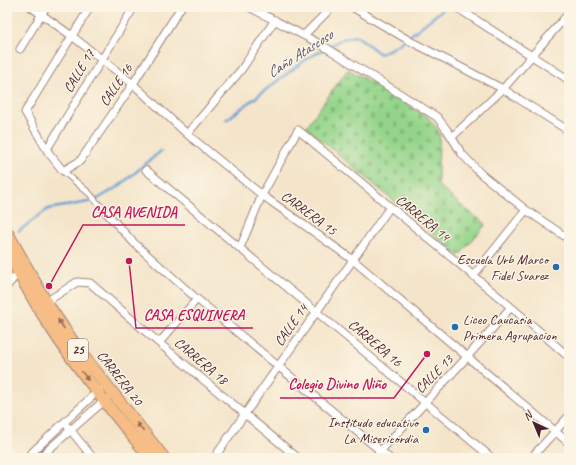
<svg xmlns="http://www.w3.org/2000/svg" width="576" height="465" viewBox="0 0 576 465" font-family="Caveat,sans-serif">
  <defs>
    <pattern id="cemetery-stones" width="16" height="16" patternUnits="userSpaceOnUse"><rect width="16" height="16" fill="#95d58b"/><path d="M2 7V4a2 2 0 0 1 4 0v3zM10 15v-3a2 2 0 0 1 4 0v3z" fill="#82b678"/></pattern>
  </defs>
  <rect width="100%" height="100%" fill="#fcf5e5"/>
  <filter id="ink" filterUnits="userSpaceOnUse"><feTurbulence type="fractalNoise" baseFrequency=".025" numOctaves="2"/><feDisplacementMap in="SourceGraphic" scale="8" xChannelSelector="R" yChannelSelector="G"/><feConvolveMatrix kernelMatrix="1 2 1 2 8 2 1 2 1" color-interpolation-filters="sRGB"/></filter>
  <filter id="wash" filterUnits="userSpaceOnUse"><feTurbulence type="fractalNoise" baseFrequency=".012" numOctaves="4" result="noise"/><feDisplacementMap in="SourceGraphic" scale="16" xChannelSelector="R" yChannelSelector="G"/><feGaussianBlur stdDeviation="0.9" result="paint"/><feColorMatrix in="noise" values="0 0 0 0 0 0 0 0 0 0 0 0 0 0 0 0 0 1.4 0 .05"/><feComposite in="paint" operator="in"/></filter>
  <g filter="url(#wash)">
    <rect width="100%" height="100%" fill="#f4e5ca"/>
    <path fill="url(#cemetery-stones)" stroke="#707a5b" d="M 348,69 L 427,116 L 440,133 L 438,164 L 438,185 L 459,204 L 486,224 L 459,256 L 306,127 Z"/>
    <g fill="none" stroke-linecap="round" stroke-linejoin="round">
      <path stroke="#659dd3" stroke-width="2.5" d="M 226,120 L 305,60 L 342,39 L 357,36 L 380,54 L 398,45 L 446,7
        M 19,231 L 48,209 L 94,201 L 118,187 L 161,151"/>
    </g>
  </g>
  <g filter="url(#ink)">
    <g fill="none" stroke-linecap="round" stroke-linejoin="round">
      <g stroke="#9f827a" stroke-width="7">
        <path id="pedestrian" d="M 63,171 L 90,194 L 101,207"/>
      </g>
      <g stroke="#9f827a" stroke-width="9">
        <path id="minor" d="M 31,7 L 72,36 L 133,84 L 187,134 L 262,195 L 353,260 L 569,443
          M 90,7 L 25,112 L 48,152 L 63,171 L 80,161 L 133,84 L 181,7
          M 249,7 L 322,45 L 437,117 L 447,130 L 462,154 L 481,174 L 526,210 L 569,239
          M 352,7 L 410,41 L 503,89 L 569,131
          M 456,7 L 569,80
          M 304,35 L 332,7
          M 20,49 L 46,7
          M 187,134 L 241,70 L 275,20
          M 452,137 L 503,89 L 569,13
          M 47,149 L 134,7
          M 146,170 L 492,458
          M 101,207 L 134,243 L 197,299 L 389,458
          M 240,248 L 262,195 L 298,130 L 511,307 L 569,357
          M 473,276 L 526,210
          M 7,286 L 19,272
          M 46,302 L 77,282 L 90,283 L 159,343 L 298,458
          M 159,343 L 197,299
          M 68,427 L 93,458
          M 26,458 L 99,390
          M 39,458 L 106,399
          M 214,458 L 390,207
          M 374,458 C 420,408 467,359 511,307
          M 531,458 L 569,416"/>
      </g>
      <g stroke="#9f827a" stroke-width="13">
        <path id="primary" d="M 7,232 L 46,302 L 78,349 L 164,458
          M 7,251 C 17,270 27,289 38,307 C 70,361 111,409 150,458"/>
      </g>
      <use href="#pedestrian" stroke="#fff" stroke-width="5"/>
      <use href="#minor" stroke="#fff" stroke-width="7"/>
      <use href="#primary" stroke="#f6be86" stroke-width="11"/>
    </g>
    <defs><path id="oneway-solid" d="M-6-.8H1V-3.2L6.5 0L1 3.2V.8H-6Z"/></defs>
    <g fill="#976754">
      <use href="#oneway-solid" transform="translate(61 324) rotate(-124)"/>
      <use href="#oneway-solid" transform="translate(85 376) rotate(54)"/>
      <use href="#oneway-solid" transform="translate(140 427) rotate(-128)"/>
    </g>
  </g>
  <g fill="#1f6fb2" stroke="#fcf5e5" stroke-width="1.5">
    <circle cx="556" cy="267" r="4"/>
    <circle cx="455" cy="327" r="4"/>
    <circle cx="426" cy="430" r="4"/>
  </g>
  <g text-anchor="middle" dominant-baseline="central" stroke-width="3" stroke-linejoin="round" paint-order="stroke">
    <rect fill="#fcf5e5" stroke="#7f5f63" stroke-width="1" x="68" y="339" width="20" height="22" rx="3"/>
    <g font-size="13" font-weight="bold" fill="#4a1f2b">
      <text x="78" y="350">25</text>
    </g>
    <g font-size="14" fill="#4a1f2b" stroke="#fcf5e5">
      <text transform="translate(79 71) rotate(-59)">CALLE 17</text>
      <text transform="translate(116 85) rotate(-56)">CALLE 16</text>
      <text transform="translate(309 213) rotate(36)">CARRERA 15</text>
      <text transform="translate(423 218) rotate(39)">CARRERA 14</text>
      <text transform="translate(291 325) rotate(-55)">CALLE 14</text>
      <text transform="translate(375 343) rotate(40)">CARRERA 16</text>
      <text transform="translate(201 361) rotate(40)">CARRERA 18</text>
      <text transform="translate(434 374) rotate(-46)">CALLE 13</text>
      <text transform="translate(120 378) rotate(52)">CARRERA 20</text>
    </g>
    <g font-size="14" fill="#4a1f2b" stroke="#fcf5e5" text-anchor="end">
      <text x="548" y="259">Escuela Urb Marco<tspan x="548" dy="16">Fidel Suarez</tspan></text>
      <text x="463" y="319" text-anchor="start">Liceo Caucasia<tspan x="463" dy="16">Primera Agrupacion</tspan></text>
      <text x="418" y="422">Institudo educativo<tspan x="418" dy="16">La Misericordia</tspan></text>
    </g>
    <g font-size="15" font-style="italic" fill="#55516e" stroke="#fcf5e5">
      <text transform="translate(300 54) rotate(-33)">Caño Atascoso</text>
    </g>
  </g>
  <path fill="none" stroke="#c2185b" stroke-width="1.5" d="M49 286L83 225H185M129 261L136 328H253M427 354L394 398H280"/>
  <g fill="#c2185b" stroke="#fcf5e5" stroke-width="1.5">
    <circle cx="49" cy="286" r="4"/>
    <circle cx="129" cy="261" r="4"/>
    <circle cx="427" cy="354" r="4"/>
  </g>
  <g font-size="15" text-anchor="middle" font-weight="bold" fill="#c2185b" stroke="#fcf5e5" stroke-width="3" stroke-linejoin="round" paint-order="stroke">
    <text x="134" y="217">CASA AVENIDA</text>
    <text x="194" y="320">CASA ESQUINERA</text>
    <text x="337" y="389">Colegio Divino Niño</text>
  </g>
  <rect width="576" height="465" fill="none" stroke="#fcf5e5" stroke-width="24"/>
  <g transform="translate(534 423) rotate(316)" stroke="#fcf5e5" stroke-width="3" paint-order="stroke">
  <path d="M0-3L7 15L0 10L-7 15Z" fill="#4a1f2b"/>
  <text y="-6" font-size="11" font-weight="bold" text-anchor="middle" fill="#4a1f2b">N</text>
  </g>
</svg>
